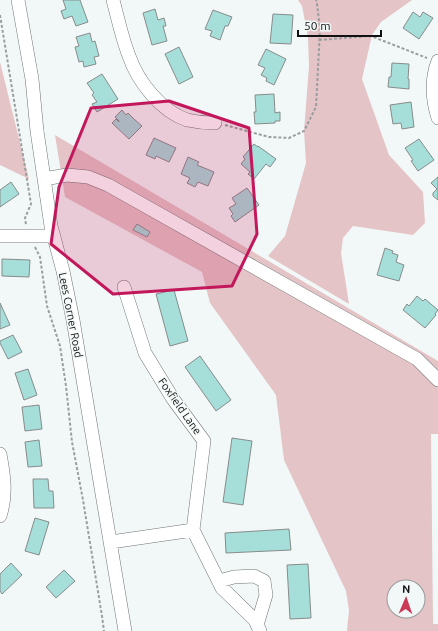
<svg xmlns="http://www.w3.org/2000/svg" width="438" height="631" viewBox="0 0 438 631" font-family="Ubuntu,sans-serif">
  <rect width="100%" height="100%" fill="#f2f8f7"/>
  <path fill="#e4c4c6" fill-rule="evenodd" d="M 298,0 L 412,0 L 381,22 L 372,35 L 362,79 L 389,155 L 423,192 L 425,223 L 413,235 L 353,226 L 343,238 L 341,253 L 349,304 L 268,256 L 285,236 L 306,163 L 304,131 L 309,66 L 308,37 L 302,6 Z
    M 0,62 L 29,179 L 0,165 Z
    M 55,135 L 438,361 L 438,434 L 431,434 L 433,624 L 438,624 L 438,631 L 347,631 L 349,610 L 346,591 L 284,460 L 276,395 L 210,303 L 202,272 L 65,197 ZM 394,587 L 418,587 L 418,611 L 394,611 Z"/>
  <path fill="#a6deda" stroke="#878c8b" d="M 63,0 L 80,0 L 88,22 L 76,26 L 72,16 L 64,19 L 61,11 L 66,9 Z
    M 155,9 L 158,20 L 164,18 L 166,26 L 163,26 L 167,41 L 152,45 L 143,13 Z
    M 213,10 L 232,17 L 228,26 L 225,26 L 220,40 L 210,36 L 212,31 L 205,29 Z
    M 413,12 L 420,17 L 423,12 L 433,18 L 419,39 L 403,28 Z
    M 273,14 L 293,15 L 291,44 L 270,43 Z
    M 90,33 L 92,42 L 95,41 L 99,56 L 94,57 L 96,64 L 84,67 L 83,61 L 79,62 L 75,47 L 79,46 L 76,37 Z
    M 179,47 L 193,77 L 179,84 L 165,54 Z
    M 266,49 L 286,59 L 274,85 L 266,81 L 267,78 L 261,75 L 265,68 L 258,65 Z
    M 392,63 L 409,64 L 408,79 L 409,79 L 409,89 L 388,87 L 389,77 L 391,77 Z
    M 102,74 L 118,99 L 97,112 L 92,104 L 97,102 L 92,95 L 94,93 L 87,83 Z
    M 274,94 L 275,113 L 280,112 L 280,121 L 275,121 L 275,123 L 255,124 L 254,112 L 256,112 L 255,95 Z
    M 411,102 L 414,127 L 402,129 L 401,123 L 393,124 L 390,105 Z
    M 122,110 L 126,115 L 128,113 L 134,119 L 142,126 L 129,139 L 112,123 L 116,119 L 119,122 L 119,121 L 115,117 Z
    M 154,138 L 176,148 L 169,162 L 156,156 L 155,159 L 146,155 Z
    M 419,139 L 434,160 L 418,171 L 411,161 L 413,160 L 405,148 Z
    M 254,144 L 258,147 L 258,146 L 276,159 L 270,167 L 266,164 L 254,179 L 248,174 L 250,172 L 241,164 L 245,159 L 243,157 Z
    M 188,157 L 199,162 L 197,165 L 214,172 L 208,186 L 198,182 L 195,187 L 187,183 L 190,178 L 181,174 Z
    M 438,177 L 438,200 L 433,196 L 433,193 L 437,189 L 431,183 Z
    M 11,182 L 19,194 L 0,207 L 0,190 Z
    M 247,188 L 259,205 L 235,222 L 231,216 L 233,214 L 229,208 L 236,204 L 232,198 Z
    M 137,224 L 150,232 L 147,237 L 133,230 Z
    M 385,248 L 393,251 L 392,253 L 398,255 L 396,262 L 404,265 L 399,281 L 377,275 Z
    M 2,259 L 30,260 L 29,277 L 2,276 Z
    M 174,290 L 188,341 L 170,346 L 156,294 Z
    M 417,296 L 423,301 L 425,299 L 438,310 L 435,314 L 436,315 L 425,328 L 403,310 L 407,304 L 409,306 Z
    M 0,303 L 10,325 L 0,329 Z
    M 13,335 L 22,352 L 8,359 L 0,343 L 0,341 Z
    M 200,356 L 231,400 L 216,411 L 185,367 Z
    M 28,369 L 37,395 L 24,400 L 15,373 Z
    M 39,405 L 42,429 L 25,431 L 22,407 Z
    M 232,438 L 252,441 L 243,505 L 223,502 Z
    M 39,440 L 42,466 L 28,467 L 25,442 Z
    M 33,479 L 48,479 L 49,491 L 53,491 L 54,508 L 34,508 Z
    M 35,518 L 49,522 L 39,555 L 25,551 Z
    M 289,529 L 291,550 L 226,553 L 225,533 Z
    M 11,563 L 22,575 L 2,594 L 0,591 L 0,574 Z
    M 308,564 L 311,618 L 290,619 L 287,565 Z
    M 64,570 L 75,581 L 56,598 L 46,587 Z"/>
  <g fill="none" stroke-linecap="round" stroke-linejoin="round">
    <g stroke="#6f7474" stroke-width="14">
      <path id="minor" d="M 18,0 L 32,79 L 37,131 L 51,226 L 63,271 L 73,320 L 125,631
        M 113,0 C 118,19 122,38 129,56 C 138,82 161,111 187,120 C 196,122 205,123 215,123
        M 438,61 C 431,79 432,99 438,118
        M 44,179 L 67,175 L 88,177 L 108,185 L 417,359 L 438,380
        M 0,236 L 54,236
        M 124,287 L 145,353 L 173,399 L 204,441 L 193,530 L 222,588 L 255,620 L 260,631
        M 0,454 C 4,476 7,494 0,516
        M 111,542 L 193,530
        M 219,581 L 234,577 L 254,576 L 264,581 L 266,595 L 257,625"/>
    </g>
    <path stroke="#9a9e9e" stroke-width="2" stroke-dasharray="3 2" stroke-linecap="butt" d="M 0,15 L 31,204 L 25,218 L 26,225
      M 319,40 L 371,36 L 427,58
      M 225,125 L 269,137 L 289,138 L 304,131 L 316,107 L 320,29 L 317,4 L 316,0
      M 35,247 L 40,257 L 47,306 L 60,346 L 66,386 L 72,442 L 83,500 L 102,616 L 104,631"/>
    <use href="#minor" stroke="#fff" stroke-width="13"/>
  </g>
  <path fill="#c2185b" fill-opacity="0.2" stroke="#c2185b" stroke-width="3" stroke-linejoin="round" d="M 169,101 L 249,128 L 257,234 L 232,286 L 113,294 L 51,244 L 59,187 L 91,108 Z"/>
  <g text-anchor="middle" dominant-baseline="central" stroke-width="3" stroke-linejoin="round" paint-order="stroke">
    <g font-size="11" fill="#101111" stroke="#f2f8f7">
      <text transform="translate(71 315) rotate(79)">Lees Corner Road</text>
      <text transform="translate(180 406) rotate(55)">Foxfield Lane</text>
    </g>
  </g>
  <g transform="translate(406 599) rotate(2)"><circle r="19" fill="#f2f8f7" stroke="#989c9b"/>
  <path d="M0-3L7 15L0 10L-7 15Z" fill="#cb3b58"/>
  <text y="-6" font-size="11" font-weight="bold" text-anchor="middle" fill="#101111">N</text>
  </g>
  <path d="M298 30v6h83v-6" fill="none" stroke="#101111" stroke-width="2"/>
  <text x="304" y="30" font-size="12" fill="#101111" stroke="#f2f8f7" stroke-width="3" paint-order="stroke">50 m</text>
</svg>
